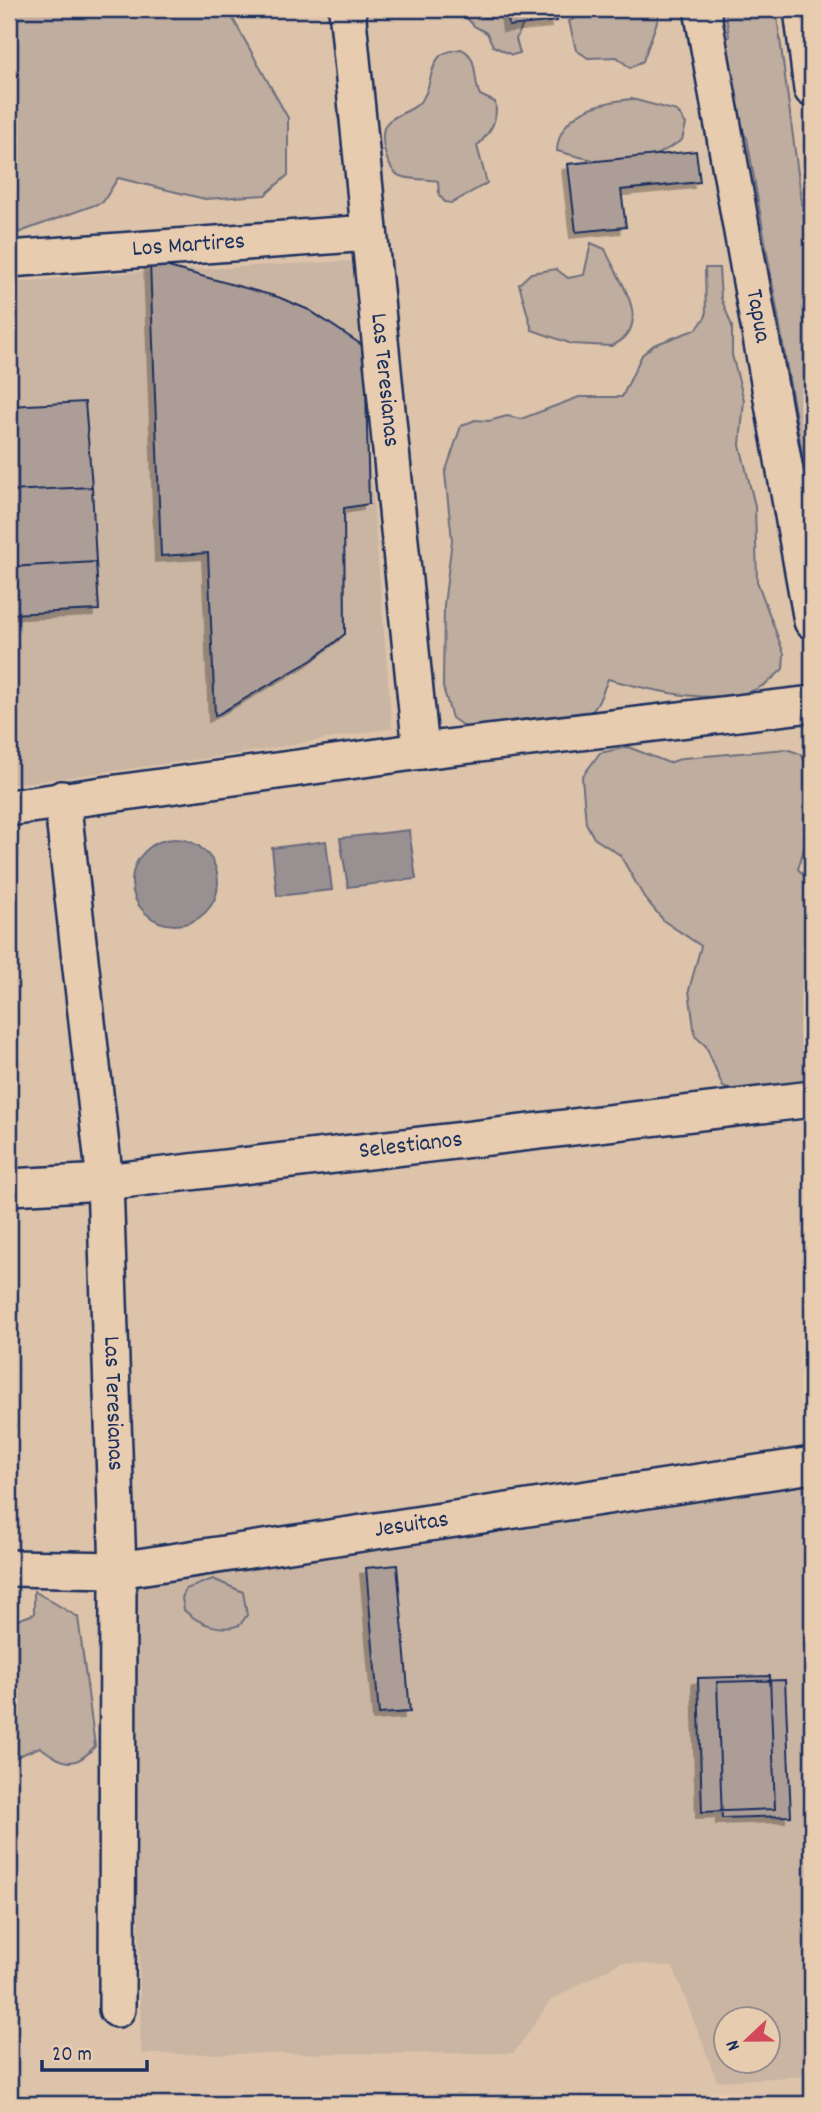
<svg xmlns="http://www.w3.org/2000/svg" width="821" height="2113" viewBox="0 0 821 2113" font-family="Dekko,sans-serif">
  <defs>
    <filter id="shadow"><feDropShadow dx="-6" dy="6" stdDeviation="0" flood-color="#0004"/></filter>
  </defs>
  <rect width="100%" height="100%" fill="#dcc3aa"/>
  <filter id="ink" filterUnits="userSpaceOnUse"><feTurbulence type="fractalNoise" baseFrequency=".0143" numOctaves="2"/><feDisplacementMap in="SourceGraphic" scale="14" xChannelSelector="R" yChannelSelector="G"/><feConvolveMatrix kernelMatrix="1 2 1 2 8 2 1 2 1" color-interpolation-filters="sRGB"/></filter>
  <g filter="url(#ink)">
    <path fill="#cab5a3" fill-rule="evenodd" d="M 353,261 L 392,728 L 237,754 L 9,785 L 9,283 L 104,274 Z
      M 812,1469 L 812,2076 L 717,2081 L 673,1967 L 621,1962 L 551,2000 L 514,2053 L 141,2054 L 133,1592 L 136,1582 ZM 726,2018 L 768,2018 L 768,2060 L 726,2060 Z"/>
    <path fill="#bfad9f" stroke="#6d6e7e" stroke-width="2" d="M 9,9 L 232,9 L 232,17 L 288,118 L 288,175 L 265,195 L 205,199 L 118,178 L 103,202 L 9,236 Z
      M 448,9 L 511,9 L 523,25 L 516,39 L 520,53 L 512,55 L 493,46 L 487,33 L 474,26 L 464,15 Z
      M 597,9 L 659,9 L 658,19 L 643,61 L 630,68 L 617,57 L 588,58 L 576,50 L 569,21 Z
      M 725,9 L 776,9 L 812,279 L 812,510 L 747,138 L 703,81 L 729,36 Z
      M 461,49 C 480,57 472,80 480,95 L 495,102 C 499,120 489,134 477,146 L 487,183 L 452,203 L 445,202 L 439,195 L 438,181 C 426,179 412,180 400,176 C 387,172 377,134 387,123 C 395,114 411,112 419,103 C 432,91 428,69 440,56 C 443,52 456,50 461,49 Z
      M 632,99 L 677,111 L 686,124 L 682,140 C 633,173 611,165 557,151 C 559,112 599,102 632,99 Z
      M 591,243 L 605,249 C 616,277 658,327 611,346 L 572,344 L 532,330 L 519,284 L 531,273 L 556,269 L 568,278 L 584,275 Z
      M 705,268 L 719,268 L 721,298 L 732,326 L 732,355 L 744,400 L 740,445 L 755,506 L 757,581 L 784,654 L 783,669 C 777,674 770,682 762,686 C 724,709 649,690 608,679 C 604,688 600,702 594,709 C 569,736 498,723 465,727 L 452,718 L 443,687 L 444,605 L 452,540 L 445,473 L 461,426 L 475,420 L 489,421 L 507,416 L 521,419 L 579,397 L 622,397 L 642,355 L 654,345 L 697,329 L 706,316 Z
      M 628,747 L 669,763 L 683,758 L 786,749 L 801,754 L 808,766 L 810,828 L 798,869 L 812,884 L 812,1088 L 751,1097 L 723,1087 L 706,1046 L 695,1036 L 689,990 L 701,946 L 664,921 L 644,897 L 620,855 L 594,838 L 586,823 L 582,777 L 600,753 Z
      M 213,1579 L 243,1592 L 247,1615 L 240,1625 C 221,1632 198,1624 184,1610 L 182,1598 L 186,1589 Z
      M 34,1591 L 78,1617 L 95,1746 C 74,1771 62,1763 40,1747 L 9,1760 L 9,1623 L 34,1614 Z"/>
    <path fill="#999091" stroke="#67697d" stroke-width="2" d="M 409,830 L 416,879 L 348,887 L 340,838 Z
      M132 882a43 43 0 1 1 86 0a43 43 0 1 1-86 0Z
      M 326,841 L 332,890 L 277,896 L 272,848 Z
      M 812,2101 L 812,2104 L 9,2104 L 9,2102 Z"/>
    <path fill="#ac9e97" stroke="#1b2f5e" stroke-width="2" filter="url(#shadow)" d="M 489,9 L 563,9 L 555,10 L 557,21 L 509,26 L 507,11 L 489,12 Z
      M 696,151 L 700,182 L 621,190 L 626,227 L 576,232 L 568,164 Z
      M 150,262 L 278,297 L 309,310 L 365,347 L 369,504 L 344,508 L 345,634 L 312,660 L 215,716 L 208,553 L 161,556 Z
      M 85,402 L 92,487 L 9,491 L 9,406 Z
      M 92,487 L 96,562 L 9,567 L 9,491 Z
      M 96,562 L 99,610 L 9,614 L 9,567 Z
      M 397,1565 L 410,1712 L 379,1714 L 366,1568 Z
      M 770,1676 L 775,1809 L 702,1812 L 698,1678 Z
      M 785,1680 L 791,1816 L 722,1818 L 717,1682 Z"/>
    <g fill="none" stroke-linecap="round" stroke-linejoin="round">
      <g stroke="#1b2f5e" stroke-width="40">
        <g id="street">
          <path id="s1" d="M 347,9 L 421,751"/>
          <path id="s2" d="M 702,9 L 812,621"/>
          <path d="M 802,9 L 812,89"/>
          <path id="s3" d="M 9,259 L 369,233"/>
          <path id="s4" d="M 62,799 L 105,1182 L 118,1570 L 117,2009"/>
          <path d="M 9,808 L 421,751 L 812,704"/>
          <path id="s5" d="M 9,1187 L 105,1182 L 812,1099"/>
          <path id="s6" d="M 9,1568 L 118,1570 L 812,1465"/>
        </g>
      </g>
      <use href="#street" stroke="#e8ccaf" stroke-width="35"/>
    </g>
  </g>
  <g text-anchor="middle" dominant-baseline="central" stroke-width="7" stroke-linejoin="round" paint-order="stroke">
    <g font-size="24" fill="#1b2f5e" stroke="#e8ccaf">
      <text stroke="none"><textPath href="#s3" startOffset="180">Los Martires</textPath></text>
      <text stroke="none"><textPath href="#s2" startOffset="312">Tapua</textPath></text>
      <text stroke="none"><textPath href="#s1" startOffset="373">Las Teresianas</textPath></text>
      <text stroke="none"><textPath href="#s5" startOffset="404">Selestianos</textPath></text>
      <text stroke="none"><textPath href="#s4" startOffset="607">Las Teresianas</textPath></text>
      <text stroke="none"><textPath href="#s6" startOffset="406">Jesuitas</textPath></text>
    </g>
  </g>
  <rect width="821" height="2113" fill="none" stroke="#e8ccaf" stroke-width="35"/>
  <rect x="18" y="18" width="786" height="2078" fill="none" stroke="#1b2f5e" stroke-width="2.5" filter="url(#ink)"/>
  <g transform="translate(747 2040) rotate(248)"><circle r="33" fill="#e8ccaf" stroke="#968d8f" stroke-width="2"/>
  <path d="M0-5L12 26L0 18L-12 26Z" fill="#d1495b"/>
  <text y="-10" font-size="19" font-weight="bold" text-anchor="middle" fill="#1b2f5e">N</text>
  </g>
  <path d="M42 2060v10h105v-10" fill="none" stroke="#1b2f5e" stroke-width="3.5"/>
  <text x="52" y="2060" font-size="21" fill="#1b2f5e" stroke="#e8ccaf" stroke-width="5" paint-order="stroke">20 m</text>
</svg>
